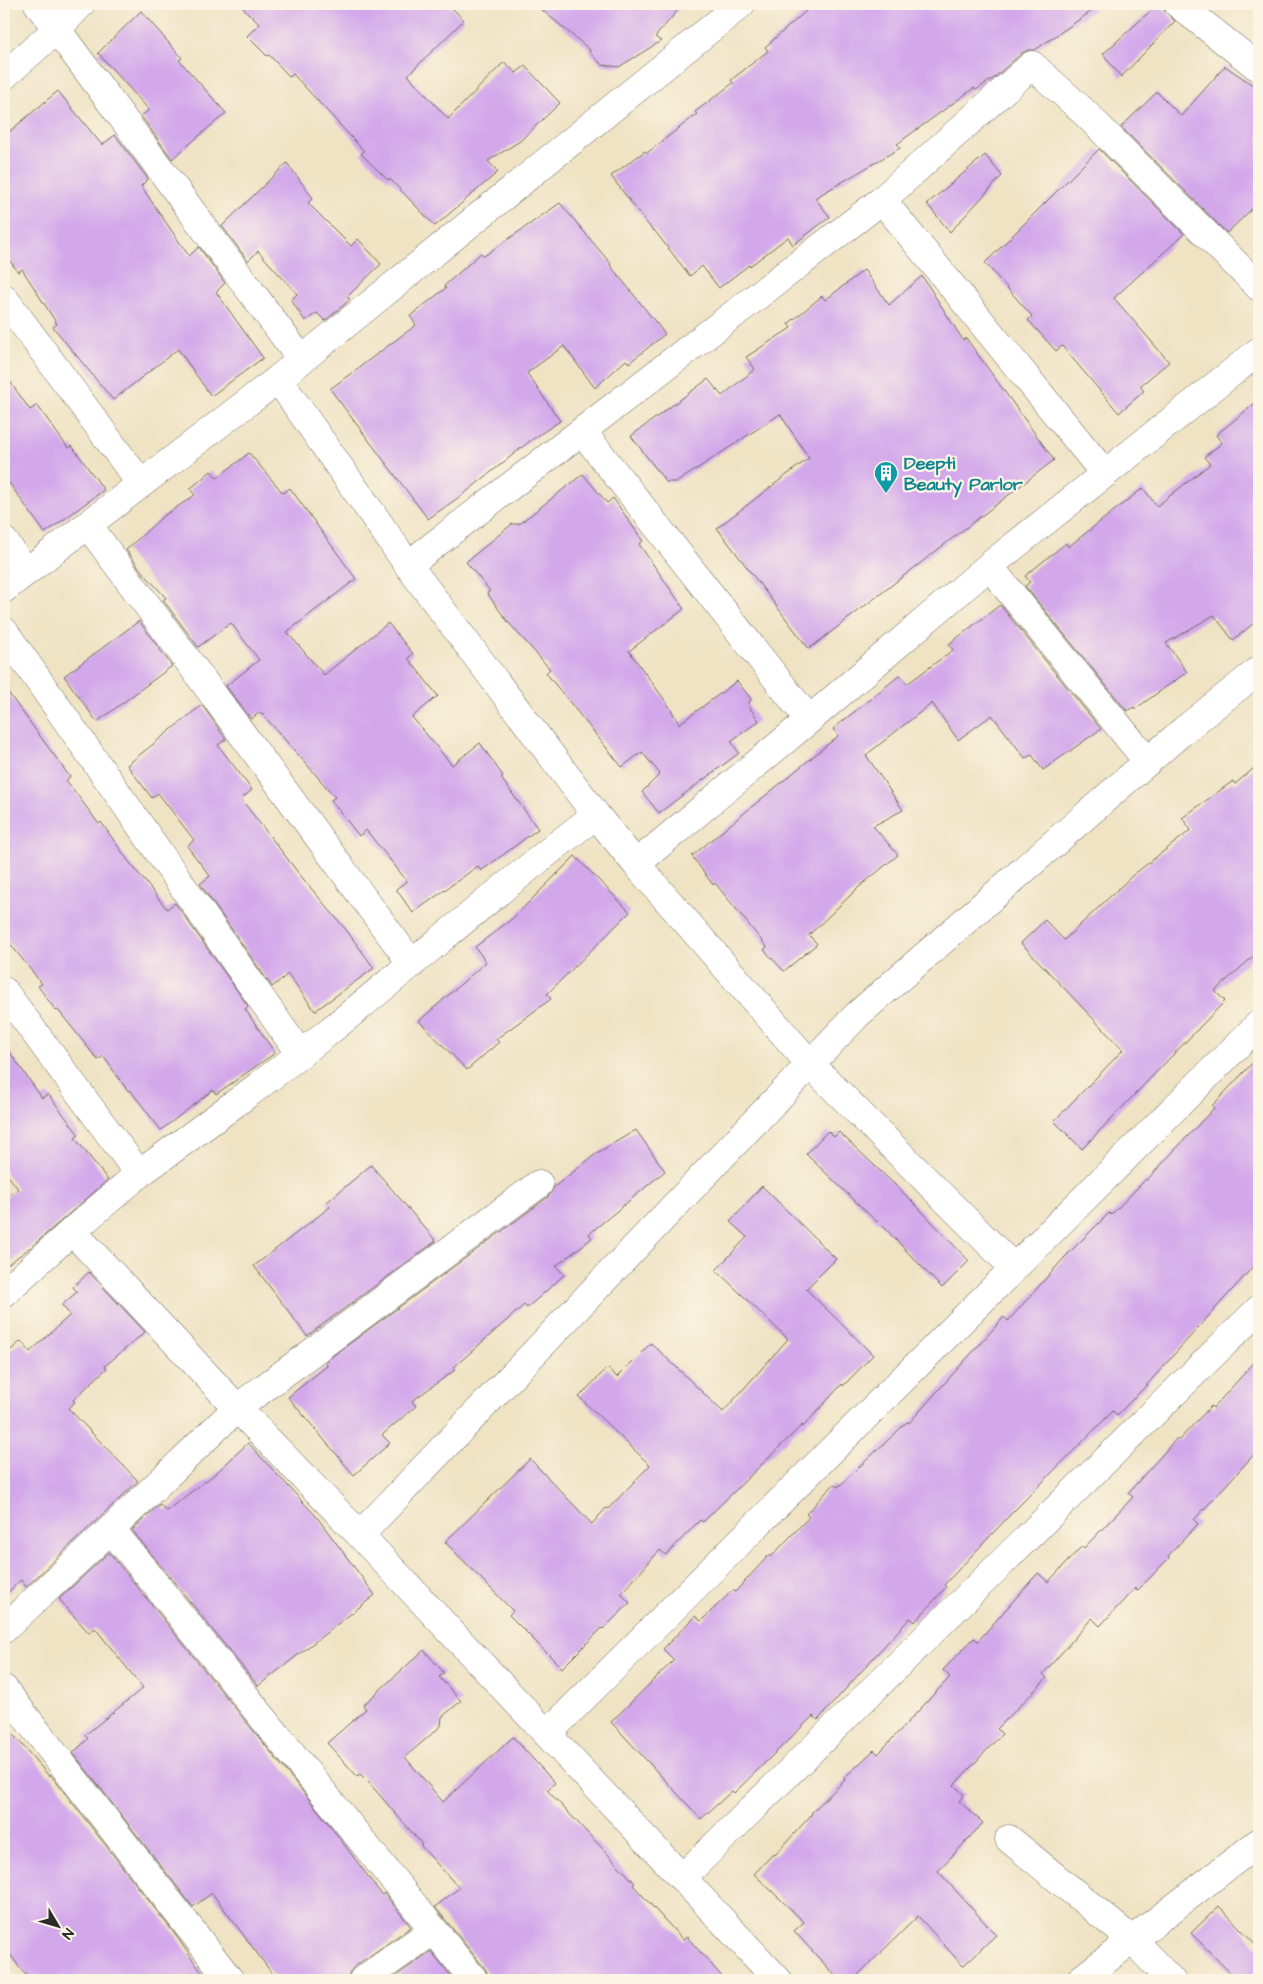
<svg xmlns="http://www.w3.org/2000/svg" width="1263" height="1984" viewBox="0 0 1263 1984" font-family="'Architects Daughter',sans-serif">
  <rect width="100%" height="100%" fill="#fcf5e5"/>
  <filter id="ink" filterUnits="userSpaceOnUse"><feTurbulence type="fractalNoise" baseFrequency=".02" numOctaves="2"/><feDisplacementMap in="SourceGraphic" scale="10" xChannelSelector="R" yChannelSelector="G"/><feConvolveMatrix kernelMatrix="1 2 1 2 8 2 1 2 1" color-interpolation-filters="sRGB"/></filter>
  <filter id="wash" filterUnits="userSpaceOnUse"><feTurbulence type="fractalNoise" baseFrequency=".0096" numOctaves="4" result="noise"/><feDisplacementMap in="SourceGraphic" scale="20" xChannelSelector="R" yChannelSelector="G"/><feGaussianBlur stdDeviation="1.12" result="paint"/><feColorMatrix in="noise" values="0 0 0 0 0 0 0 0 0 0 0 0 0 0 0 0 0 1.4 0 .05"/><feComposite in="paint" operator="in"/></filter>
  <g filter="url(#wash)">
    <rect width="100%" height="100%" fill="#efe3c4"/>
    <g id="blocks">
      <path fill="#d3a8eb" d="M 239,4 L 448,4 L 464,20 L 408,75 L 448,119 L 504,62 L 516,73 L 525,66 L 560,103 L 520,141 L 488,161 L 498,172 L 435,226 L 390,179 L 388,180 L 361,154 L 364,151 L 293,74 L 290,77 L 269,55 L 267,56 L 247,36 L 259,24 Z
        M 535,4 L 683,4 L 655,37 L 661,41 L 619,67 L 602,65 L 589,52 L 590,50 Z
        M 814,4 L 1102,4 L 1035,50 L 1028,50 L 1022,53 L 994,78 L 976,90 L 974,88 L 897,144 L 900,148 L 815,198 L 830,217 L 793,245 L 788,237 L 750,266 L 749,265 L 719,288 L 702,266 L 690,276 L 654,230 L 653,231 L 611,176 L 645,151 L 647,153 L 697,114 L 695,112 L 733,83 L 731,80 L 768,51 L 765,47 Z
        M 1158,4 L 1163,4 L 1164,10 L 1175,21 L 1121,77 L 1103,54 Z
        M 141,11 L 182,58 L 179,60 L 226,113 L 172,159 L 141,116 L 149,110 L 98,53 Z
        M 1225,66 L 1259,89 L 1259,202 L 1227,233 L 1121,127 L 1157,92 L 1181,116 Z
        M 58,91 L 102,145 L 115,135 L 148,179 L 141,186 L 189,256 L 199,247 L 225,283 L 216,292 L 263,358 L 211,396 L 178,349 L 113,400 L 53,327 L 57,324 L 22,269 L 18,272 L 4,252 L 4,136 Z
        M 1099,149 L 1184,234 L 1114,298 L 1169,362 L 1140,386 L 1144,391 L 1119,413 L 1062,346 L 1056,351 L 1028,320 L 1032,316 L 985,263 Z
        M 985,155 L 1002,176 L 950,232 L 927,204 Z
        M 287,163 L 313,198 L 308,203 L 351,246 L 358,239 L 381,264 L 347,297 L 350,299 L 345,304 L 325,321 L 317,313 L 305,321 L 291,300 L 297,294 L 258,251 L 248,261 L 222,226 Z
        M 560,203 L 611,264 L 610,265 L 665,334 L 629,363 L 626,360 L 595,388 L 564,346 L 527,373 L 560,421 L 530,441 L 465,493 L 428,519 L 330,389 L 416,325 L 410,316 L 446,288 L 444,286 L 481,253 L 484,256 Z
        M 864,270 L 889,305 L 922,276 L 963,340 L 966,338 L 1054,460 L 809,649 L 717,528 L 809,458 L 780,414 L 677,482 L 666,482 L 631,436 L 708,379 L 722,396 L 755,369 L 746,357 L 791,328 L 788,324 L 822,296 L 825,300 Z
        M 4,373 L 30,410 L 37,405 L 68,448 L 72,446 L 104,490 L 45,533 L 4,476 Z
        M 1259,400 L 1259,619 L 1233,640 L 1214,615 L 1166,643 L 1187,672 L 1135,709 L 1134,707 L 1127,711 L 1025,586 L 1030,582 L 1025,576 L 1066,543 L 1068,547 L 1143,488 L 1157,506 L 1210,464 L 1204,457 L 1222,443 L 1216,435 Z
        M 249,453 L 283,493 L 290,488 L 356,579 L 287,632 L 324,675 L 388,623 L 413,654 L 408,658 L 438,696 L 412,717 L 452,765 L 480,743 L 503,776 L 501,778 L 538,829 L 481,871 L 478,866 L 413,913 L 396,889 L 407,881 L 366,830 L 359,836 L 331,800 L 335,797 L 266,718 L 260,712 L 251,719 L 226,686 L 259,660 L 231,623 L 198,647 L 163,600 L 166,598 L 141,570 L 126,550 L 162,517 L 195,495 L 190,489 L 211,471 L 217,478 Z
        M 583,474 L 607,503 L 613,498 L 643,541 L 639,544 L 684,609 L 629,651 L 669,706 L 679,724 L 737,681 L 751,699 L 748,705 L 759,721 L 731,741 L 739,753 L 659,813 L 642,792 L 660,774 L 642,752 L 622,767 L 546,673 L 550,669 L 508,622 L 487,593 L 490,591 L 466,562 L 512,524 L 519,524 Z
        M 1000,605 L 1101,729 L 1043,770 L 1032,755 L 1025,758 L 992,715 L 958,740 L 932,703 L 866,755 L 903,810 L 873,826 L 898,855 L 859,887 L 809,935 L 817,944 L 784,971 L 764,950 L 767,947 L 715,883 L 713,885 L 692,856 L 838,736 L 833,729 L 900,675 L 907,684 L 953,650 L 949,644 Z
        M 139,621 L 172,666 L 97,722 L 64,676 Z
        M 4,687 L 70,777 L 66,780 L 99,824 L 101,822 L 127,859 L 167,909 L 175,903 L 248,1006 L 245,1009 L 275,1053 L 216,1094 L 213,1090 L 161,1130 L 130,1090 L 128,1091 L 103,1056 L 98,1060 L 58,1010 L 56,1011 L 38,986 L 42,984 L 4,936 Z
        M 202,705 L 226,739 L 218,745 L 252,790 L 241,799 L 300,875 L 347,931 L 374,968 L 315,1011 L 288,974 L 272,987 L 200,884 L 210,876 L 187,846 L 194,840 L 158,793 L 152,798 L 127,765 Z
        M 1259,764 L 1259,951 L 1215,991 L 1225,1001 L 1082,1149 L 1054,1121 L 1123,1050 L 1021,943 L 1045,920 L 1064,940 L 1133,875 L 1191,830 L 1182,818 L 1233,781 L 1235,784 Z
        M 575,856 L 630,912 L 547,994 L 551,999 L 496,1039 L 499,1042 L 467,1070 L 419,1021 L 486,962 L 475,947 L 513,918 Z
        M 4,1044 L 42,1098 L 48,1094 L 79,1135 L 75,1138 L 108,1180 L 31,1247 L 4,1267 L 4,1199 L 18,1189 L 4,1170 Z
        M 1259,1056 L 1259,1260 L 1144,1388 L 1117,1415 L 1113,1411 L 1010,1515 L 944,1585 L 946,1587 L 915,1622 L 910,1618 L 875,1656 L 818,1720 L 813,1716 L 734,1793 L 732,1791 L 701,1819 L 611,1722 L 674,1660 L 663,1649 L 695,1616 L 701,1621 L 733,1590 L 735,1592 L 769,1555 L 771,1557 L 809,1517 L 806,1514 L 834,1484 L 838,1487 L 907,1422 L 909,1423 L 1004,1317 L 1008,1321 L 1064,1258 L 1109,1213 L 1111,1215 L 1146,1179 L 1147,1180 L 1214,1108 L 1212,1106 Z
        M 636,1130 L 665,1171 L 589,1234 L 592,1238 L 556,1266 L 564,1275 L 527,1308 L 524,1305 L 453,1368 L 455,1370 L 412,1401 L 416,1406 L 382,1435 L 390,1443 L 354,1475 L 288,1397 L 327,1366 L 326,1361 L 548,1197 L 554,1187 L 597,1153 Z
        M 828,1131 L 834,1137 L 839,1132 L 912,1201 L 969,1261 L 942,1288 L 878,1221 L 877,1222 L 806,1154 Z
        M 371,1165 L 436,1241 L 307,1336 L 254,1266 L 330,1207 L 326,1203 Z
        M 762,1186 L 836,1259 L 806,1289 L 873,1355 L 843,1386 L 842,1384 L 803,1427 L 802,1425 L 703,1522 L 700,1520 L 666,1555 L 660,1550 L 621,1594 L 630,1603 L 603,1629 L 602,1628 L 562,1668 L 509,1615 L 513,1611 L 445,1542 L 530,1459 L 592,1524 L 606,1508 L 608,1509 L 650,1465 L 579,1397 L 607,1368 L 617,1377 L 651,1343 L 723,1412 L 788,1339 L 716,1270 L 747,1237 L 730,1222 Z
        M 89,1272 L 145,1332 L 105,1366 L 107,1368 L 73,1400 L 75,1402 L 68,1408 L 138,1481 L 26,1587 L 21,1580 L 4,1596 L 4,1356 L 21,1341 L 30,1352 L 70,1315 L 62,1305 L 77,1292 L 73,1287 Z
        M 1259,1357 L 1259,1449 L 1194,1520 L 1198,1524 L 1168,1556 L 1169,1558 L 1137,1591 L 1135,1588 L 1100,1626 L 1092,1618 L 1043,1674 L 1047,1678 L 997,1729 L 1002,1734 L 954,1785 L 964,1795 L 959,1801 L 983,1823 L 938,1871 L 996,1935 L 963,1966 L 918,1916 L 853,1980 L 839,1980 L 794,1931 L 804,1922 L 754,1874 L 773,1854 L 775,1855 L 812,1814 L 811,1813 L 845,1780 L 844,1778 L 874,1750 L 878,1754 L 950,1677 L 943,1670 L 974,1638 L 978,1641 L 1038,1573 L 1048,1582 L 1082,1546 L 1084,1548 L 1133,1497 L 1128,1493 L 1177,1438 L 1179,1440 L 1211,1406 L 1213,1408 Z
        M 248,1443 L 316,1516 L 375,1595 L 258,1686 L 132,1530 L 160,1504 L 166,1511 L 215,1474 Z
        M 109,1552 L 328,1823 L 382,1895 L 384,1893 L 411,1927 L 354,1967 L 349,1973 L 348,1980 L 277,1980 L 212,1893 L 193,1907 L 73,1753 L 88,1739 L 85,1735 L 143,1688 L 95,1628 L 89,1633 L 59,1599 Z
        M 424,1650 L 444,1673 L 439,1677 L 461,1701 L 442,1717 L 441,1726 L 405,1757 L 443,1802 L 513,1737 L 555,1783 L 547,1790 L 635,1883 L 633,1885 L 683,1940 L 687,1937 L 725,1980 L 489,1980 L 486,1970 L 435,1907 L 459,1888 L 421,1846 L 421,1843 L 370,1784 L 360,1774 L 357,1776 L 327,1743 L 366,1709 L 363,1705 Z
        M 4,1724 L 49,1776 L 50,1774 L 174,1933 L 207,1980 L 31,1980 L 20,1968 L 4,1946 Z
        M 1219,1906 L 1259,1948 L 1259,1980 L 1237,1980 L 1191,1933 Z
        M 431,1951 L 454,1980 L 390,1980 Z"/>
    </g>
  </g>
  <g filter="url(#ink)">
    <use href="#blocks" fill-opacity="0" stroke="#706b61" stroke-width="1"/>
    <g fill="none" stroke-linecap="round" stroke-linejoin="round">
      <g stroke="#706b61" stroke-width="29">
        <path id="minor" d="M 38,4 L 301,359
          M 1178,4 L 1259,68
          M 4,76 L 56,30 L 81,4
          M 882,200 L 1032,65 L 1083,111 L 1259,287
          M 4,298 L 141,484
          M 278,379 L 408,565 L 596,815
          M 88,525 L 412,964
          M 4,541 L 26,571
          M 408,565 L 582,431
          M 989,566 L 1148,762
          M 4,589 L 278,379 L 741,4
          M 4,631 L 300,1054
          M 809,720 L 582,431 L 882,200 L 1105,474
          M 636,864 L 809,720 L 989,566 L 1259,351
          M 4,991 L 139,1174 L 72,1231 L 237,1408 L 360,1535 L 778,1980
          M 139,1174 C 202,1128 266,1082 327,1033 C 417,961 504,884 596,815 L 636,864 L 810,1064 L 1014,1268
          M 4,1293 L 72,1231
          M 111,1529 L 474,1980
          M 360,1535 L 857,1015 L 1184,730 L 1259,670
          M 4,1629 L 111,1529 L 237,1408 L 539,1184
          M 4,1689 L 230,1980
          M 547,1734 L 1259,1024
          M 1009,1839 L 1132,1940 L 1171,1980
          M 682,1878 L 1259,1309
          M 363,1980 L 434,1930
          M 1080,1980 L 1259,1842"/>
      </g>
      <use href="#minor" stroke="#fff" stroke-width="28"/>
    </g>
  </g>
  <defs>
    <g id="building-pin" transform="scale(1.25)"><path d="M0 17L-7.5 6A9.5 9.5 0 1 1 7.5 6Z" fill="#0f9aa8" stroke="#fcf5e5"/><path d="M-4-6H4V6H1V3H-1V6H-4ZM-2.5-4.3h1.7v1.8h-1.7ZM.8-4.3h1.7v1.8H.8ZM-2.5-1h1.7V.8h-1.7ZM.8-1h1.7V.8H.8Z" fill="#fff"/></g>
  </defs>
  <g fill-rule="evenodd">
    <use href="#building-pin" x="886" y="473"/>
  </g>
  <g text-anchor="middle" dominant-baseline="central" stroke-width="4.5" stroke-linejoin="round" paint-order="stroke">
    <g font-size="18" font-weight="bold" fill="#0d838f" stroke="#fcf5e5" text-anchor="start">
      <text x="904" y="463">Deepti<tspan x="904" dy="21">Beauty Parlor</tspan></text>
    </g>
  </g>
  <rect width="1263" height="1984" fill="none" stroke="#fcf5e5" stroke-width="20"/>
  <g transform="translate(58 1926) rotate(128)" stroke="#fcf5e5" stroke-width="4" paint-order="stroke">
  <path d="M0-4L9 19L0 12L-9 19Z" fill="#2b2b2b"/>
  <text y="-8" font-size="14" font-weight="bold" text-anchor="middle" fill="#2b2b2b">N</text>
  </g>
</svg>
